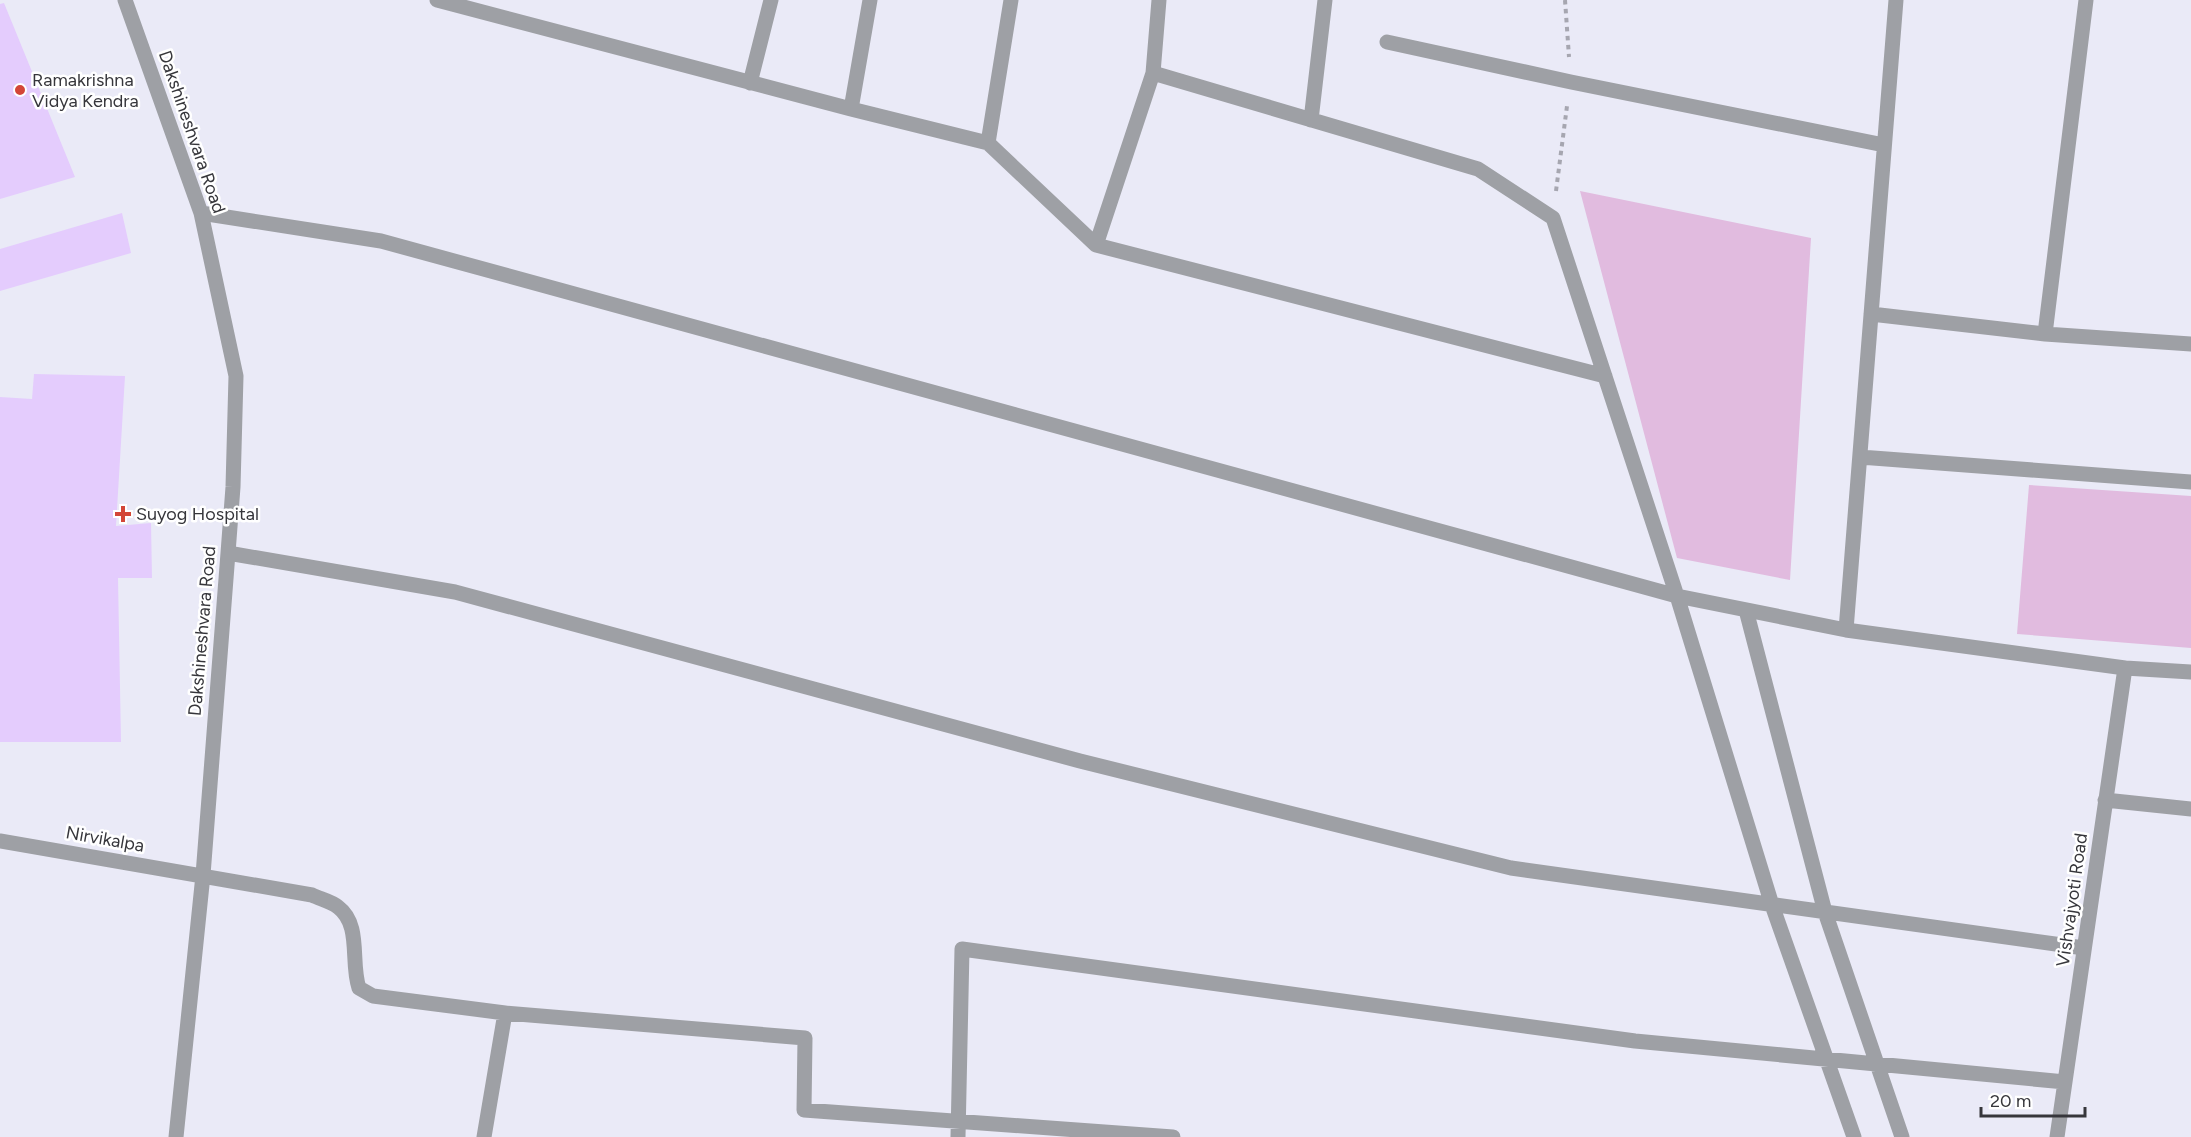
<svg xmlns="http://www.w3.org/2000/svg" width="2191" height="1137" viewBox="0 0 2191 1137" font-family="Figtree,sans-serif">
  <rect width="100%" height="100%" fill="#eaeaf7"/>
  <path fill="#e1bbdf" d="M 1580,191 L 1811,238 L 1790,580 L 1677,558 Z
    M 2029,485 L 2191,496 L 2191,648 L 2017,634 Z"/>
  <path fill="#e4ccfd" d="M 4,3 L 75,177 L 0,199 L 0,4 Z
    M 122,213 L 131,253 L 0,291 L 0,249 Z
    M 34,374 L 125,376 L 116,526 L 151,523 L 152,578 L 118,578 L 121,742 L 0,742 L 0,397 L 32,399 Z"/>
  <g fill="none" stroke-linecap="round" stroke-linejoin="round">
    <path stroke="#a6a6b0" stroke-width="4" stroke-dasharray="4.5 4.5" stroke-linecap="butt" d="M 1565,0 L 1569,57
      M 1556,191 L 1567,106"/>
    <path stroke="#9ea0a5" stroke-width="15" d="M 125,0 L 201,213 L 236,376 L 233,487 L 228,553 L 203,875 L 176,1137
      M 437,0 L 851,109 L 988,143 L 1096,245 L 1605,376
      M 1387,42 L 1571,82 L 1884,145
      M 1153,73 L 1478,169 L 1553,218 L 1677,596 L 1772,905 L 1854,1137
      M 750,83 L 771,0
      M 851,109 L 870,0
      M 1311,120 L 1325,0
      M 988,143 L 1011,0
      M 201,213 L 381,241 L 1677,596 L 1846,630 L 2125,668 L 2191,672
      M 1096,245 L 1153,73 L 1159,0
      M 1871,314 L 2045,334 L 2191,344
      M 2045,334 L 2086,0
      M 1860,457 L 2191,482
      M 228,553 L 455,592 L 1080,761 L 1511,868 L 2084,948
      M 1746,610 L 1825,912 L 1902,1137
      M 1846,630 L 1896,0
      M 2105,800 L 2191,809
      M 0,841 L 312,895 C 320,899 331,901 338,907 C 362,925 350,962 359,988 L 373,996 L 505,1013 L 805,1038 L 804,1110 L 1173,1137
      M 484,1137 L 505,1013
      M 958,1137 L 962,949 L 1635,1041 L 2065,1082
      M 2057,1137 L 2125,668"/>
  </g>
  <g fill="#d34637" stroke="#fff" stroke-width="2">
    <circle cx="20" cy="90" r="6"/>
    <path d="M120 505h6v6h6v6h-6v6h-6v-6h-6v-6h6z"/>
  </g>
  <g text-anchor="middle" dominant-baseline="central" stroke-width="5" stroke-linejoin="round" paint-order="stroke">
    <g font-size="18" fill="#36363b" stroke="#fff" text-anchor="start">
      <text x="32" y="80">Ramakrishna<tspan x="32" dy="21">Vidya Kendra</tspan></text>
      <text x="136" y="514">Suyog Hospital</text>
    </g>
    <g font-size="18" fill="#36363b" stroke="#fff">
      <text transform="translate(192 132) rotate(71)">Dakshineshvara Road</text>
      <text transform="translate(202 631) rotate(-85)">Dakshineshvara Road</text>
      <text transform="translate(105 839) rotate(10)">Nirvikalpa</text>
      <text transform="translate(2072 900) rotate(-82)">Vishvajyoti Road</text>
    </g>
  </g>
  <path d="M1981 1107v9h104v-9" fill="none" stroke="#36363b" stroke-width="3"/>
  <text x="1990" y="1107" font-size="18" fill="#36363b" stroke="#ffffff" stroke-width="4.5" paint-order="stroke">20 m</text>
</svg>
